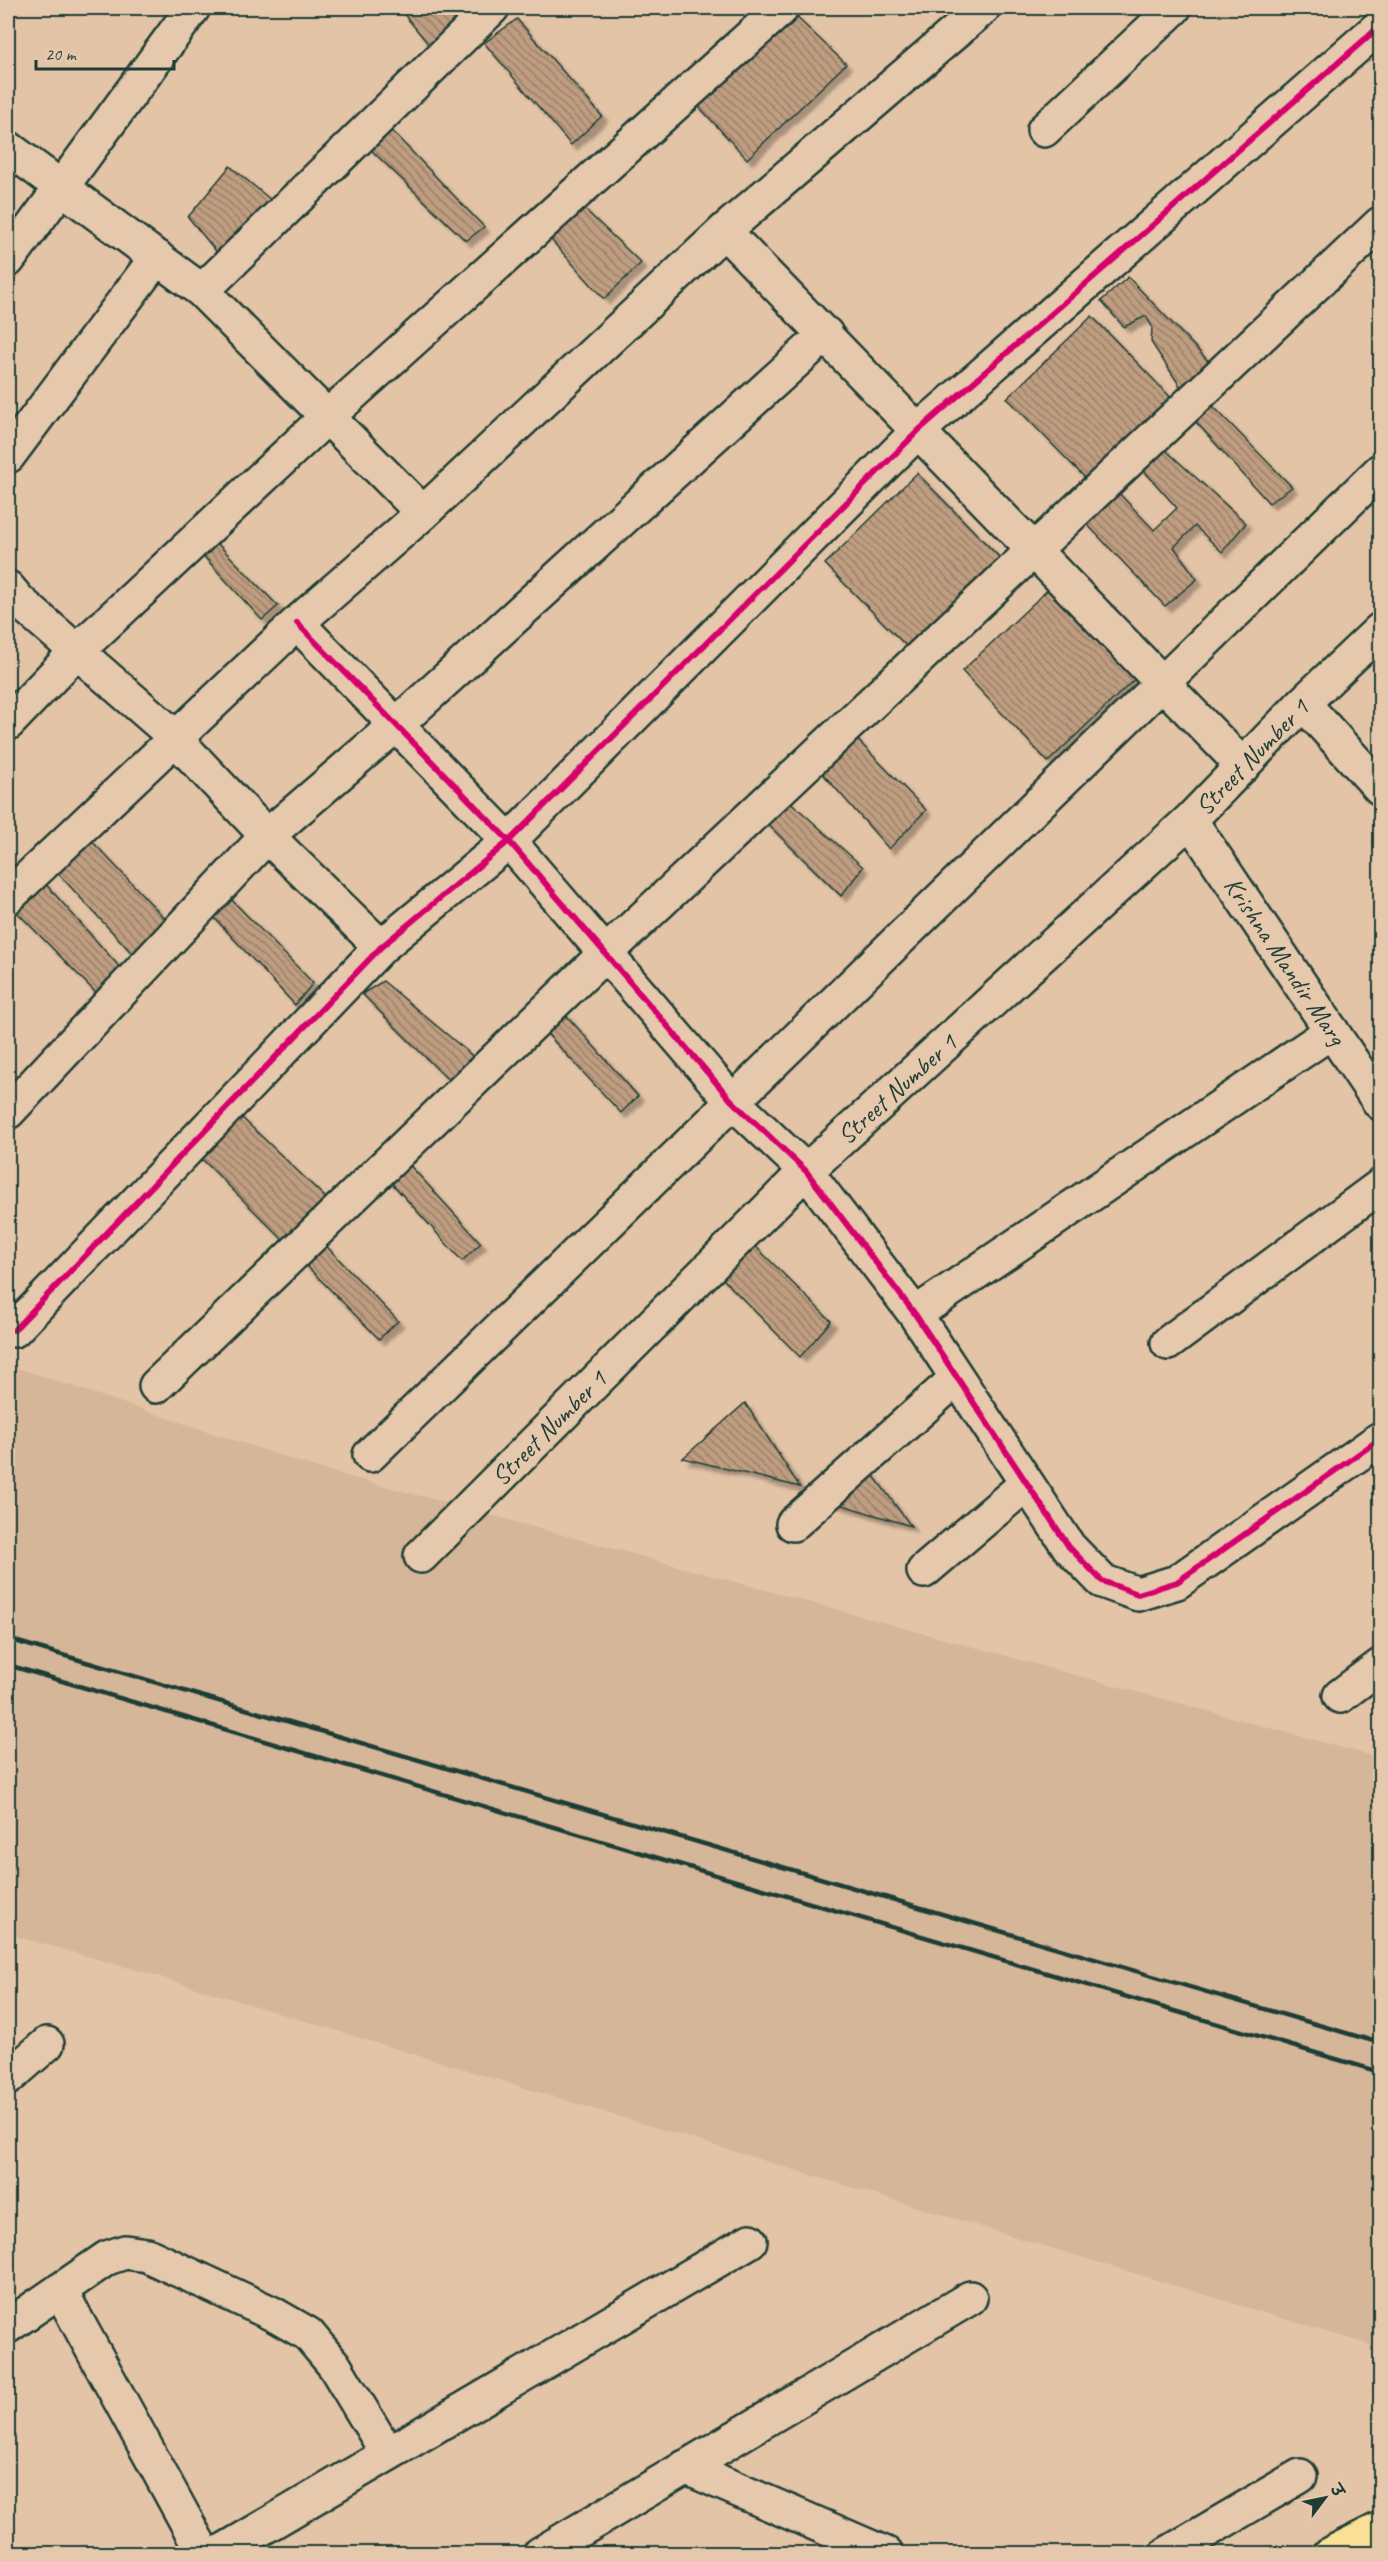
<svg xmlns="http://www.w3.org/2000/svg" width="1388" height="2561" viewBox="0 0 1388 2561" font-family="Caveat,'Playpen Sans Deva',sans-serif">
  <defs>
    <pattern id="building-back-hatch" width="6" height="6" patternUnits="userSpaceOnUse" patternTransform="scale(1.5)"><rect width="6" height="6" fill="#bf9d80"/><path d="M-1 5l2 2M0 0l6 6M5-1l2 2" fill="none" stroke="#9b816a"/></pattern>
    <filter id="shadow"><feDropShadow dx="5.5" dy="5.5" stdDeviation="1.5" flood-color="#0004"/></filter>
  </defs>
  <rect width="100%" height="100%" fill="#e4c4a7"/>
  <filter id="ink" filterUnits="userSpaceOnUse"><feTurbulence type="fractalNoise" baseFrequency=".0167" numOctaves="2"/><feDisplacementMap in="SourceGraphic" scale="12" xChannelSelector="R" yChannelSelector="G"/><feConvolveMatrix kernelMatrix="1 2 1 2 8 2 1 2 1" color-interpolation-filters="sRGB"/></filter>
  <g filter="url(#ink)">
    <path fill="#d5b699" d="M 8,1365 L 318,1468 L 1380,1758 L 1380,2348 L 147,1973 L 8,1934 Z"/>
    <path fill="url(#building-back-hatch)" stroke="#1f3d34" stroke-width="1.5" filter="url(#shadow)" d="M 399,8 L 471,8 L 429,45 Z
      M 787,8 L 846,64 L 747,159 L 689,96 Z
      M 517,19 L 602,116 L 571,145 L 484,43 Z
      M 390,129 L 484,227 L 466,241 L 369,148 Z
      M 230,166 L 271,200 L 221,257 L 188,217 Z
      M 573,198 L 641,263 L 604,299 L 545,233 Z
      M 1128,277 L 1216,369 L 1186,395 L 1151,342 L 1152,327 L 1146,316 L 1124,327 L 1101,301 Z
      M 1092,316 L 1180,407 L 1096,489 L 1007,398 Z
      M 1205,398 L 1292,487 L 1269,503 L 1187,412 Z
      M 1160,445 L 1246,523 L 1222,552 L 1195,526 L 1174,547 L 1197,579 L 1165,606 L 1082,519 L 1113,487 L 1154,530 L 1177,508 L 1137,463 Z
      M 917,473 L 1012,570 L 921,661 L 825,564 Z
      M 212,538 L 278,606 L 262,620 L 197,549 Z
      M 1058,580 L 1143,671 L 1048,762 L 962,671 Z
      M 844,726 L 926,810 L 889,849 L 809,758 Z
      M 777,790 L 863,867 L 841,896 L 755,812 Z
      M 90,839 L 171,925 L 138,960 L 55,870 Z
      M 43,881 L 124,972 L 103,1000 L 12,907 Z
      M 225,893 L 313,983 L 295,1005 L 207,910 Z
      M 383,981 L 474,1057 L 451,1083 L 362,994 Z
      M 558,1006 L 638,1096 L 621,1113 L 536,1022 Z
      M 234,1110 L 327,1199 L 284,1241 L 194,1151 Z
      M 396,1150 L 481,1243 L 462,1261 L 378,1168 Z
      M 309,1228 L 398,1321 L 379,1339 L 290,1249 Z
      M 749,1240 L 831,1321 L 800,1357 L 717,1273 Z
      M 745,1403 L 800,1487 L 683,1458 Z
      M 868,1468 L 911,1526 L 829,1501 Z"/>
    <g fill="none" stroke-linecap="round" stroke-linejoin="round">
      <g stroke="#1f3d34" stroke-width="38">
        <path id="minor" d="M 1044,130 L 1174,8
          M 8,148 L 202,291 L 423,513
          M 724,231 L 1243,766
          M 8,260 L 193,8
          M 202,291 L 492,8
          M 8,456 L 157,257
          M 8,588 L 19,601 L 166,729 L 267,836 L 381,947
          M 297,623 L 509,841 L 731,1100 L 806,1171 L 915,1314 L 1069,1547 L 1102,1581 L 1138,1594 L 1177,1582 L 1380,1439
          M 1303,703 L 1380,788
          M 8,723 L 76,652 L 327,417 L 782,8
          M 1190,820 L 1380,1103
          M 8,897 L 297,623 L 423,513 L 724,231 L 983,8
          M 8,1112 L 267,836 L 396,725 L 826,334
          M 915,1314 L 1332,1031
          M 14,1330 L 381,947 L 509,841 L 919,430 L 1380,26
          M 1168,1343 L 1380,1186
          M 156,1386 L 605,954 L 1380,224
          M 370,1455 C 706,1125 1045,800 1380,471
          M 793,1524 L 957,1378
          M 421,1556 L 806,1171 L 1190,820 L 1303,703 L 1380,630
          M 924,1571 L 1026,1484
          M 1340,1696 L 1380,1666
          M 8,2078 L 47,2044
          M 60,2290 L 204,2554
          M 8,2326 L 107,2258 L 125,2252 L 147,2255 L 273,2314 L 308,2334 L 334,2365 L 388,2454
          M 685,2467 L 886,2554
          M 218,2554 L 750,2241
          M 540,2554 L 970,2298
          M 1167,2554 L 1300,2476"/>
      </g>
      <g stroke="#1f3d34" stroke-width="38">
        <path id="major" d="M 1330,2554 L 1380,2529"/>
      </g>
      <use href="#minor" stroke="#e6c9ad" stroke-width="33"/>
      <use href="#major" stroke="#fbdf96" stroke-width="33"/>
      <path stroke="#1f3d34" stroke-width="4.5" d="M 8,1639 L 1380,2043
        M 8,1665 L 1380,2072"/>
      <g stroke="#e6c9ad" stroke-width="10">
        <path id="cycleway" d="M 297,623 L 509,841 L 731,1100 L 806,1171 L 915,1314 L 1069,1547 L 1102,1581 L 1138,1594 L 1177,1582 L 1380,1439
          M 14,1330 L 381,947 L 509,841 L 919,430 L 1380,26"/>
      </g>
      <use href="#cycleway" stroke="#d6006c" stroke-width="6"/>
    </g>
  </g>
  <g text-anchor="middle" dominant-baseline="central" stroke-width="4.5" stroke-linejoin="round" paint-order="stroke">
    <g font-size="26" fill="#1f3d34" stroke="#e6c9ad">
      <text transform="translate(1252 757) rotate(-46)">Street Number 1</text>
      <text transform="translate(1285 961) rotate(56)">Krishna Mandir Marg</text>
      <text transform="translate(897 1089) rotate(-42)">Street Number 1</text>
      <text transform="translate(549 1428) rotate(-45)">Street Number 1</text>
    </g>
  </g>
  <rect width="1388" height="2561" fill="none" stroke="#e6c9ad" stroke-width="30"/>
  <rect x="15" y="15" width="1358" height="2531" fill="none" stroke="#1f3d34" stroke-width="2" filter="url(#ink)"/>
  <g transform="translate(1325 2498) rotate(58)" stroke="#e6c9ad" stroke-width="4.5" paint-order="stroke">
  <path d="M0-4.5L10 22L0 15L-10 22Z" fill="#1f3d34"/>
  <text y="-9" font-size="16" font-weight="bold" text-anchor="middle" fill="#1f3d34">उ</text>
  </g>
  <path d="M36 60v9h138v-9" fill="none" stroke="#1f3d34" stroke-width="3"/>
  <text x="45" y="60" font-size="18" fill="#1f3d34" stroke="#e6c9ad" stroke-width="4.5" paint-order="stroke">20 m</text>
</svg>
